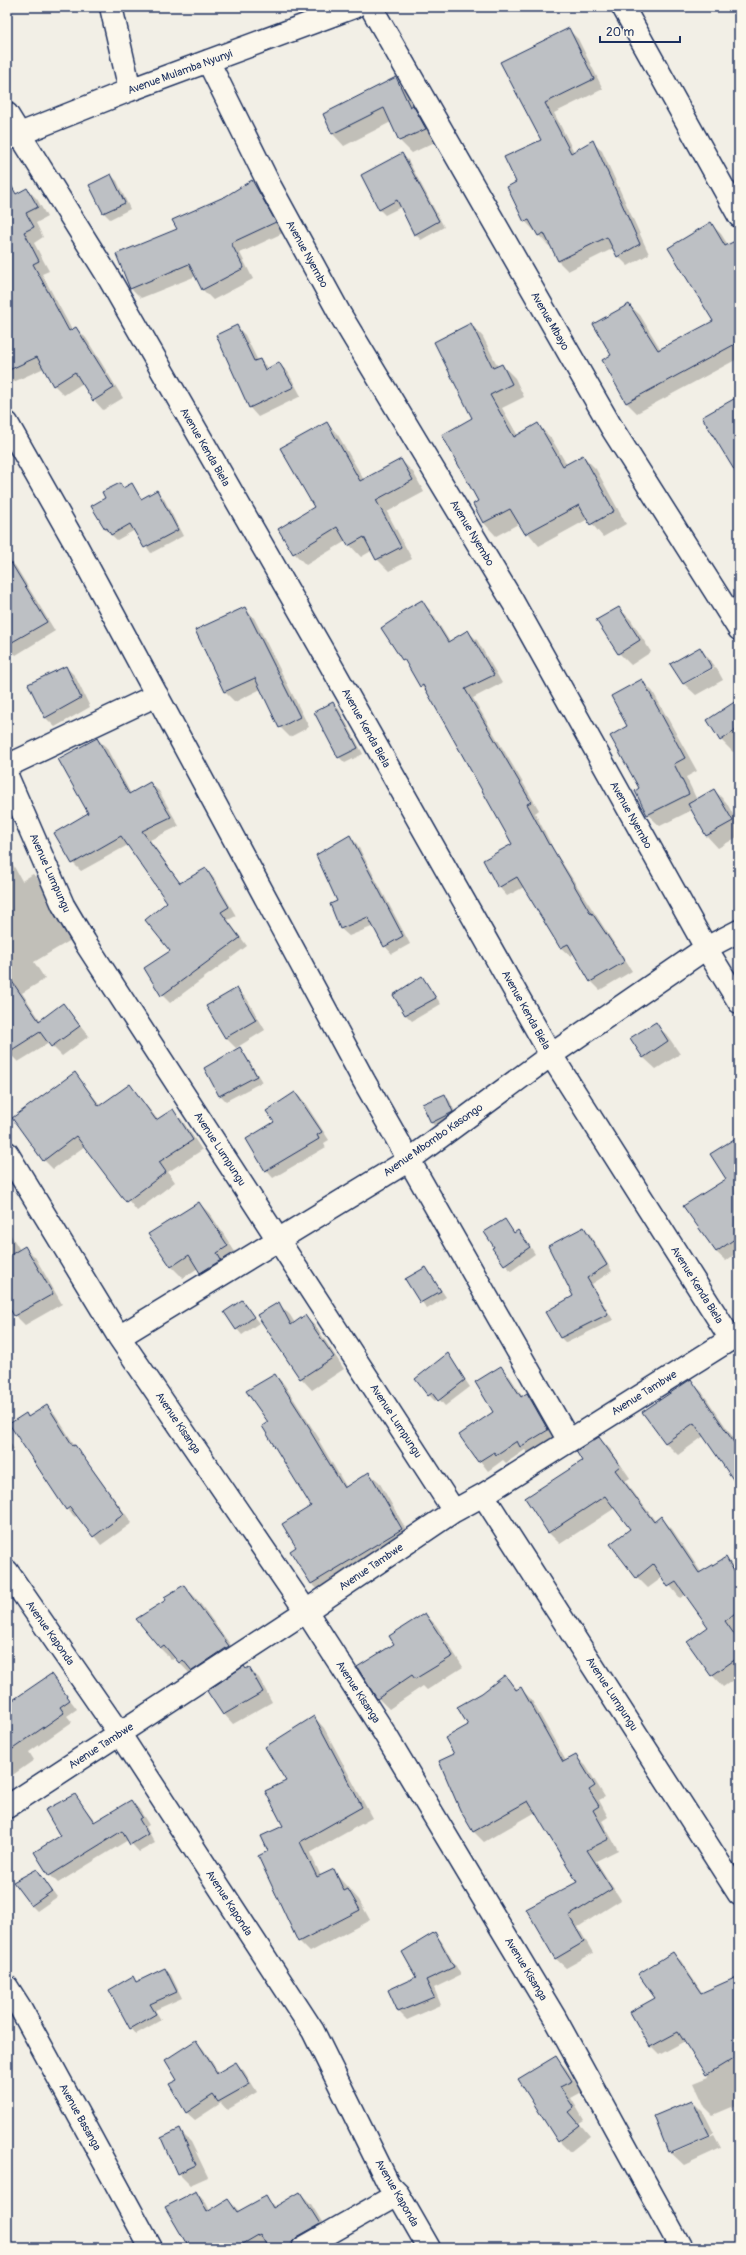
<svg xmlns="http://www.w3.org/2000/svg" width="746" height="2255" viewBox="0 0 746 2255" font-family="Pangolin,sans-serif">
  <rect width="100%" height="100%" fill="#f2efe6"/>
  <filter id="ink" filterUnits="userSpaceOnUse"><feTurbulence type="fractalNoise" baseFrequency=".025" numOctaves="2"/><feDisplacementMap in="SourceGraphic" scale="8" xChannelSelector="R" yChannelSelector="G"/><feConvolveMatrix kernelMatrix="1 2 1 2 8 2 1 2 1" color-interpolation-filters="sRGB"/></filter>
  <g filter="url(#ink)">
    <path fill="#0003" d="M 568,29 L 578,39 L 603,89 L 554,113 L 574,152 L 592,142 L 602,151 L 649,254 L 628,266 L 618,256 L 614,248 L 568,271 L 558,261 L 550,245 L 549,246 L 525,221 L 517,183 L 543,141 L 502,62 Z
      M 395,79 L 407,91 L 418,111 L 425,118 L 437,141 L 412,153 L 400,141 L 391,122 L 344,146 L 333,134 L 324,114 Z
      M 402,155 L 408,160 L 444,227 L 421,240 L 415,234 L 401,207 L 385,215 L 379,209 Z
      M 111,175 L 117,181 L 130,209 L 110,219 L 104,213 L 90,185 Z
      M 251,181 L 261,191 L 285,232 L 240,253 L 253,279 L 213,300 L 203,290 L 196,276 L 141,298 L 131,288 L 178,229 Z
      M 27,189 L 37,199 L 47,217 L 36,223 L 43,237 L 34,243 L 49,271 L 42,274 L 72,330 L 76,328 L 86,338 L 123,398 L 103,410 L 94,400 L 83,383 L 64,395 L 54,385 L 44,368 L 9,384 L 7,382 L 7,199 Z
      M 711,224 L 721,234 L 728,245 L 739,246 L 739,358 L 637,413 L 627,403 L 612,355 L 629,305 L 640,315 L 661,350 L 714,321 Z
      M 471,324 L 483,337 L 498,367 L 502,365 L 515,378 L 524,397 L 502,408 L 518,436 L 538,425 L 551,438 L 567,465 L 583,456 L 596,469 L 626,524 L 603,537 L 588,519 L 539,546 L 520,523 L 496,536 L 484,523 L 474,505 L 480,502 L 473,419 Z
      M 236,326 L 245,335 L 258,361 L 260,360 L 269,369 L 279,364 L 288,372 L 301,396 L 258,417 L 250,408 L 217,335 Z
      M 327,423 L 338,435 L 364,480 L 401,460 L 413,472 L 424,492 L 387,512 L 412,559 L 389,571 L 377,559 L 373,550 L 361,557 L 346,541 L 306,565 L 294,553 L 315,508 Z
      M 119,484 L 124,489 L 132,485 L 142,499 L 157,492 L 163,497 L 183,536 L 151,553 L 135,530 L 117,540 L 105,529 L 107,499 Z
      M 7,557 L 16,567 L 55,631 L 16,655 L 7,646 Z
      M 421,601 L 430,610 L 450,642 L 468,632 L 477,640 L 502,683 L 473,698 L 539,810 L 535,813 L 554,850 L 632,971 L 600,990 L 591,981 L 575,953 L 570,956 L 561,948 L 524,887 L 507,896 L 499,887 L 514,844 L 429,694 L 421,686 L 409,665 L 403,659 Z
      M 244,608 L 254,618 L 309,727 L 290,737 L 280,727 L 261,689 L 235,702 L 225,692 L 196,631 Z
      M 619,608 L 631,620 L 651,652 L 631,665 L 619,653 Z
      M 700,648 L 715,666 L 685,682 L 685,684 L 716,667 L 723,680 L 696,695 L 684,684 L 671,664 Z
      M 66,667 L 75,676 L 90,707 L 55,727 L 45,717 Z
      M 642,680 L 653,692 L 697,771 L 686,777 L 697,800 L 714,790 L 726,802 L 739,825 L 739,836 L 718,848 L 707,836 L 692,810 L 660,826 L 648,815 L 636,791 L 640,789 L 629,727 Z
      M 739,700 L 739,748 L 733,752 L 721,740 Z
      M 333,703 L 339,709 L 363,754 L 345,763 L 339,757 Z
      M 97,739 L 106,747 L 131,794 L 150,783 L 159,791 L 179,826 L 150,840 L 181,884 L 206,870 L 214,878 L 236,916 L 228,920 L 247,946 L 170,1003 L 162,995 L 172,951 L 168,902 L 128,845 L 81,871 L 73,863 L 89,813 Z
      M 350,837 L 357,844 L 410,944 L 392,954 L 385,946 L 374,926 L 349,936 L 341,929 L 331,905 L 338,902 Z
      M 7,854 L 22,881 L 33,874 L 43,885 L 71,940 L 34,962 L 45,979 L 22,993 L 41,1021 L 63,1004 L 89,1036 L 62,1056 L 49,1043 L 18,1062 L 7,1051 Z
      M 422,978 L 441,1004 L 412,1021 L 406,1015 L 395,995 Z
      M 237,989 L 247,999 L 265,1030 L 236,1048 L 226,1038 L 208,1007 Z
      M 655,1024 L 667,1035 L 680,1054 L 656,1069 L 644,1058 L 631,1039 Z
      M 240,1048 L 245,1054 L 262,1082 L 226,1101 L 220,1095 Z
      M 75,1073 L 101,1106 L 130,1085 L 158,1120 L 172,1110 L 182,1120 L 202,1150 L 168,1172 L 175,1182 L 137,1211 L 85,1146 L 53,1169 L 44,1160 Z
      M 295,1093 L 303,1100 L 329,1140 L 324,1143 L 326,1147 L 273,1178 L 266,1170 L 276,1122 Z
      M 444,1095 L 450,1101 L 458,1118 L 437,1129 L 432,1123 Z
      M 739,1137 L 739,1251 L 726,1261 L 716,1252 Z
      M 199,1203 L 211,1215 L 239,1258 L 213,1284 L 198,1268 L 183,1278 L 172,1267 Z
      M 505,1221 L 515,1233 L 518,1232 L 524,1237 L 535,1254 L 511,1271 L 493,1249 Z
      M 584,1228 L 590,1234 L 612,1271 L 592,1284 L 613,1320 L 566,1343 L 561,1338 L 574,1296 Z
      M 7,1229 L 20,1250 L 25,1247 L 35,1257 L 62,1304 L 25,1325 L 15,1315 L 7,1302 Z
      M 426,1268 L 446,1297 L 427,1309 L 406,1279 Z
      M 241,1302 L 259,1323 L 242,1335 L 237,1329 Z
      M 279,1304 L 290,1315 L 295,1323 L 305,1316 L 317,1328 L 344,1369 L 312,1390 L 301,1378 Z
      M 448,1355 L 470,1387 L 445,1406 L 438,1398 L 435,1401 L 429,1395 Z
      M 501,1368 L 510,1377 L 523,1397 L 527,1394 L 536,1403 L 557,1439 L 530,1455 L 525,1450 L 506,1463 L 503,1460 L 488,1471 L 461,1436 L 494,1413 Z
      M 275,1375 L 284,1384 L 320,1440 L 319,1441 L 347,1488 L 369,1473 L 379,1482 L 411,1538 L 322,1593 L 312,1584 L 291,1551 L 297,1547 L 312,1506 L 269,1423 Z
      M 690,1381 L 702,1392 L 739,1446 L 739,1485 L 704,1436 L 678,1455 L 666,1443 L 644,1412 Z
      M 47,1406 L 55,1414 L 76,1447 L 132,1523 L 101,1545 L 78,1515 L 75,1517 L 67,1509 L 25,1414 L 28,1417 Z
      M 7,1437 L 14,1449 L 7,1453 Z
      M 599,1438 L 610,1449 L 630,1478 L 625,1481 L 656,1522 L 661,1518 L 672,1529 L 701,1572 L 726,1558 L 739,1573 L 739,1630 L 735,1633 L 739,1638 L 739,1676 L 723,1687 L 712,1675 L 688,1642 L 709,1627 L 686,1594 L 680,1598 L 663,1577 L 648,1588 L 637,1577 L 631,1529 L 615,1508 L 560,1544 L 549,1533 L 527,1499 L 584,1461 Z
      M 184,1586 L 196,1598 L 241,1659 L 191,1675 L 175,1658 L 172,1660 L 160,1648 L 167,1600 Z
      M 425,1614 L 436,1625 L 463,1667 L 427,1690 L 423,1686 L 389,1709 L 378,1698 L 396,1644 Z
      M 7,1653 L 10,1658 L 7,1659 Z
      M 249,1669 L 259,1678 L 272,1702 L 233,1724 L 224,1714 Z
      M 51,1675 L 77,1709 L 67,1716 L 72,1722 L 29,1752 L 34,1760 L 7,1779 L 7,1705 Z
      M 505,1676 L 518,1690 L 521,1689 L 531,1699 L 566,1761 L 576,1756 L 586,1766 L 605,1797 L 599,1800 L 608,1817 L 602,1821 L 618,1850 L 596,1861 L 621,1900 L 578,1927 L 593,1953 L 566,1968 L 555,1958 L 578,1882 L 536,1812 L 484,1842 L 474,1832 L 461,1810 L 456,1755 L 482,1694 Z
      M 314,1717 L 324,1728 L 372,1818 L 310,1853 L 321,1876 L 333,1871 L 359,1900 L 370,1920 L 310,1952 L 299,1941 L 269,1851 L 284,1826 L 287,1781 Z
      M 74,1795 L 96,1822 L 131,1801 L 139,1809 L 149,1825 L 146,1827 L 155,1843 L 139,1852 L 128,1840 L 58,1883 L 50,1875 Z
      M 37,1870 L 57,1897 L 37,1911 L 31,1905 Z
      M 434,1934 L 442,1942 L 461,1975 L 434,1988 L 441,2005 L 407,2020 L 399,2012 L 417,1978 Z
      M 673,1953 L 681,1961 L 703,1994 L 739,1977 L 739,2048 L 730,2054 L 739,2069 L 739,2104 L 713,2115 L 705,2107 L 694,2083 L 709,2077 L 685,2041 L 659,2055 L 651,2047 L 632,2012 L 656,1999 Z
      M 165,1969 L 171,1975 L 182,1998 L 155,2010 L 161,2020 L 136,2034 L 131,2028 L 132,1978 L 138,1983 Z
      M 196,2041 L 204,2050 L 219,2073 L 236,2063 L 244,2071 L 257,2092 L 227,2110 L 221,2103 L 195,2120 L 186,2112 L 178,2080 Z
      M 555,2057 L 566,2068 L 582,2092 L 571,2098 L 584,2120 L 579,2123 L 590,2136 L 570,2152 L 559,2141 Z
      M 692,2101 L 704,2113 L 714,2133 L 674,2151 L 674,2153 L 714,2135 L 721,2148 L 684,2165 L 669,2151 Z
      M 179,2130 L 191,2142 L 208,2177 L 190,2185 L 178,2173 Z
      M 196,2192 L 206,2203 L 210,2211 L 228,2200 L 239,2211 L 266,2198 L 276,2208 L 300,2193 L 311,2204 L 330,2235 L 310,2248 L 190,2248 Z"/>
    <path fill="#bdc0c4" stroke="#1b2f5e" d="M 569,28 L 594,79 L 545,103 L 571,153 L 593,140 L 640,244 L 617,257 L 607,237 L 558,261 L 544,233 L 538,236 L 529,220 L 524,222 L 507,187 L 516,182 L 504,157 L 541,140 L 500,62 Z
      M 396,77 L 410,107 L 413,105 L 426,129 L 399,141 L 384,108 L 332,134 L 323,114 Z
      M 402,153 L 439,221 L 414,235 L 397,200 L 379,210 L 361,175 Z
      M 111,174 L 125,203 L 103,213 L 89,185 Z
      M 7,178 L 16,194 L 27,188 L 38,207 L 26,213 L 34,227 L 24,232 L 39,261 L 33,264 L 69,331 L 76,327 L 114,388 L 93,401 L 75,372 L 53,386 L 37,357 L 7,371 Z
      M 252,180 L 276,222 L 231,243 L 244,268 L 202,290 L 189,264 L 130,289 L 116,254 L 177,229 L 172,220 L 226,196 Z
      M 711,222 L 725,246 L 739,239 L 739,342 L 626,403 L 602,360 L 611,355 L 593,324 L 629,304 L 658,350 L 713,321 L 668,248 Z
      M 471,323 L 493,368 L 502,364 L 512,384 L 490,395 L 514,437 L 538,423 L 563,466 L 583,455 L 614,511 L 590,525 L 579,505 L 525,534 L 510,509 L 483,523 L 473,504 L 478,501 L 442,435 L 472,418 L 434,342 Z
      M 237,325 L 254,361 L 260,359 L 265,370 L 279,362 L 294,387 L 249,408 L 216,335 Z
      M 739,396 L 739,478 L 702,417 Z
      M 327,422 L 360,481 L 401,459 L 413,480 L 376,500 L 401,547 L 376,560 L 364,537 L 348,546 L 337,527 L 293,554 L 278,529 L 314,507 L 280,448 Z
      M 120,483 L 123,488 L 132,483 L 141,499 L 157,490 L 178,530 L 144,548 L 130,524 L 111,535 L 107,528 L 105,529 L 91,506 L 105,498 L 102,492 Z
      M 7,556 L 47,622 L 7,645 Z
      M 422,600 L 448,642 L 468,630 L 494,675 L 465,689 L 531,802 L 527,804 L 549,845 L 550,844 L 591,914 L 592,913 L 623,959 L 624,962 L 590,982 L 568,944 L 560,948 L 517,877 L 498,888 L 483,860 L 512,844 L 423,685 L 420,687 L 404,659 L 402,660 L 381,628 L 402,614 L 401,612 Z
      M 245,607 L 300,717 L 279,728 L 255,678 L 224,692 L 195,630 Z
      M 619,607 L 640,640 L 618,654 L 596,620 Z
      M 700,647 L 712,668 L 683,684 L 670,664 Z
      M 66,666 L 81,698 L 45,718 L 28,684 Z
      M 642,679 L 685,758 L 674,764 L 689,794 L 647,815 L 635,791 L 639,788 L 610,736 L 627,726 L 611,696 Z
      M 739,699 L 739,728 L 720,741 L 707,720 Z
      M 333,702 L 358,748 L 338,758 L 314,712 Z
      M 97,738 L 129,794 L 150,782 L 171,817 L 142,831 L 180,883 L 206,868 L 229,907 L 221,912 L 240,938 L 161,996 L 144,968 L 170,951 L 145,920 L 167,902 L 121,836 L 72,864 L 54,833 L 88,813 L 58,759 Z
      M 714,789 L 733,821 L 706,836 L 688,804 Z
      M 350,835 L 403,936 L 384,947 L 368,917 L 340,929 L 330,904 L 337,901 L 316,855 Z
      M 7,974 L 39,1021 L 63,1003 L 80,1026 L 51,1047 L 40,1032 L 7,1053 Z
      M 422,976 L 436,998 L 405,1015 L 393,995 Z
      M 237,988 L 256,1020 L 225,1038 L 206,1006 Z
      M 656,1022 L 668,1041 L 643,1058 L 630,1038 Z
      M 240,1047 L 257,1076 L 219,1096 L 204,1068 Z
      M 75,1072 L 99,1106 L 130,1084 L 156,1120 L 173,1109 L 193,1140 L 159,1162 L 166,1172 L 126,1202 L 76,1136 L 43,1161 L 12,1118 Z
      M 295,1092 L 322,1132 L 317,1135 L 319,1139 L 265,1171 L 246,1139 L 274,1122 L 266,1111 Z
      M 445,1094 L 453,1112 L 431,1123 L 422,1104 Z
      M 739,1136 L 739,1236 L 716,1252 L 683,1206 L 726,1179 L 710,1154 Z
      M 199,1202 L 228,1246 L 217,1253 L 221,1260 L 200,1273 L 189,1255 L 171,1267 L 148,1234 Z
      M 505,1219 L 514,1233 L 518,1230 L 530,1247 L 504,1265 L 492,1248 L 494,1247 L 484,1232 Z
      M 584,1227 L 607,1265 L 587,1278 L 608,1314 L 560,1338 L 545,1312 L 573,1296 L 548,1246 Z
      M 25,1246 L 53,1294 L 14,1316 L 7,1304 L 7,1257 Z
      M 426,1267 L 441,1291 L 420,1303 L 405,1279 Z
      M 242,1300 L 254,1317 L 236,1330 L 224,1312 Z
      M 279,1302 L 291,1325 L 305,1315 L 334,1357 L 300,1379 L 257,1315 Z
      M 448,1353 L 465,1380 L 438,1401 L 432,1393 L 428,1396 L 415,1379 Z
      M 501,1366 L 521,1397 L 527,1393 L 548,1430 L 520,1447 L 517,1441 L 496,1455 L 494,1452 L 478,1462 L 459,1435 L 493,1412 L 475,1382 Z
      M 275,1374 L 311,1430 L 310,1431 L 344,1488 L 369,1472 L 402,1529 L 311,1584 L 290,1551 L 296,1547 L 282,1524 L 311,1506 L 262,1426 L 268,1422 L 246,1391 Z
      M 691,1379 L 739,1450 L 739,1488 L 694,1423 L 665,1443 L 642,1412 Z
      M 47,1405 L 73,1446 L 75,1445 L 124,1514 L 93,1537 L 70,1507 L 66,1510 L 9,1424 L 26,1413 L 28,1417 Z
      M 599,1437 L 620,1466 L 615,1470 L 654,1522 L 661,1516 L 699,1573 L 726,1557 L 739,1580 L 739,1610 L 725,1621 L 739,1641 L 739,1657 L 711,1676 L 687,1642 L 708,1627 L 676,1582 L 668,1587 L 653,1564 L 636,1578 L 610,1544 L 630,1529 L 605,1496 L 548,1533 L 525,1498 L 582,1461 L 576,1451 Z
      M 184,1585 L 229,1646 L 192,1671 L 183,1660 L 179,1663 L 164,1645 L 160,1648 L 136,1619 L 166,1600 L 164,1597 Z
      M 425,1613 L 453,1656 L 415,1679 L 412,1675 L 377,1699 L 357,1667 L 394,1644 L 389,1636 Z
      M 244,1666 L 246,1669 L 249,1667 L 263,1692 L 223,1715 L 207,1691 Z
      M 51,1674 L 70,1700 L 60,1707 L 64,1713 L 7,1753 L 7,1704 Z
      M 505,1675 L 516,1690 L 521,1687 L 563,1762 L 576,1755 L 595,1786 L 589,1790 L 599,1806 L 593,1810 L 609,1839 L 587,1850 L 612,1889 L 569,1916 L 584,1942 L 555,1959 L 526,1909 L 577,1882 L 528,1801 L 473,1832 L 460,1810 L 439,1761 L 454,1754 L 445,1738 L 468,1725 L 457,1707 L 482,1693 Z
      M 314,1716 L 362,1807 L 300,1842 L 317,1877 L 334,1869 L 344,1891 L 348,1889 L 360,1910 L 298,1942 L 258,1856 L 268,1851 L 261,1836 L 283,1826 L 265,1791 L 286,1781 L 265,1747 Z
      M 75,1794 L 94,1822 L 131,1800 L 142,1817 L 139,1819 L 148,1834 L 130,1845 L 122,1831 L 49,1876 L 34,1852 L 60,1836 L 45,1810 Z
      M 37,1869 L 52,1891 L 31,1906 L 13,1882 Z
      M 435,1932 L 454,1967 L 426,1980 L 434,1997 L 398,2012 L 388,1990 L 416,1977 L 402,1952 Z
      M 673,1952 L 701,1993 L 739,1976 L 739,2055 L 706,2075 L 678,2032 L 650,2047 L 630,2012 L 655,1998 L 638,1974 Z
      M 165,1968 L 177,1992 L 150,2004 L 156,2014 L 130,2029 L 109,1990 L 133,1976 L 136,1982 Z
      M 196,2040 L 217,2073 L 236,2062 L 250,2084 L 218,2102 L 213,2095 L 186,2113 L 169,2084 L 177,2080 L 165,2060 Z
      M 556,2056 L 572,2081 L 560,2087 L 574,2108 L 569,2112 L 580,2125 L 558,2142 L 518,2079 Z
      M 692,2100 L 710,2136 L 671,2153 L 670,2151 L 668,2152 L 654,2116 Z
      M 180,2129 L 196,2165 L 177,2174 L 161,2138 Z
      M 196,2191 L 207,2212 L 228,2199 L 237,2212 L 266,2196 L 273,2208 L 300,2192 L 320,2224 L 297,2237 L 292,2242 L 291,2248 L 268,2248 L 260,2234 L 236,2248 L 189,2248 L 165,2207 Z"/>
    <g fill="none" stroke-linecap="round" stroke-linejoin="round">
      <g stroke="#1b2f5e" stroke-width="25">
        <path id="minor" d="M 111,7 L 130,90
          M 371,7 L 613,430 L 739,629
          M 623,7 L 739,216
          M 208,61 L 270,186 L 341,316 L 513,602 L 706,948 L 739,1002
          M 7,114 L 106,273 L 329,662 L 551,1055 L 731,1339
          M 7,139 L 130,90 L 354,7
          M 7,423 L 75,543 L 364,1081 L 569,1441
          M 7,766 L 157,695
          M 7,776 L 63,905 L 85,942 L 454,1511
          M 7,1153 L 119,1337 L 306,1611 L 385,1734 L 555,2018 L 681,2248
          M 119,1337 L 409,1160 L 551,1055 L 706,948 L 739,931
          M 483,1495 L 739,1894
          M 7,1571 L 119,1733 L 313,2031 L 389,2185 L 398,2194 L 429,2248
          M 7,1807 L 306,1611 L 454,1511 L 483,1495 L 739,1334
          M 7,1987 L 21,2009 L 151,2248
          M 303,2248 L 398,2194"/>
      </g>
      <use href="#minor" stroke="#fbf7ec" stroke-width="22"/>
    </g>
  </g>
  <g text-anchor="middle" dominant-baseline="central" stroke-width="3" stroke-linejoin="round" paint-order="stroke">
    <g font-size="11" fill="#1b2f5e" stroke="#fbf7ec">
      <text transform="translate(180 72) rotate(-20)">Avenue Mulamba Nyunyi</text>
      <text transform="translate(307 254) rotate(61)">Avenue Nyembo</text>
      <text transform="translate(550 321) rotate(60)">Avenue Mbayo</text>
      <text transform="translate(205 447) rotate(60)">Avenue Kenda Biela</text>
      <text transform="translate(472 533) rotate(59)">Avenue Nyembo</text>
      <text transform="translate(366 728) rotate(61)">Avenue Kenda Biela</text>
      <text transform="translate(631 815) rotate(61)">Avenue Nyembo</text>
      <text transform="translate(50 873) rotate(66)">Avenue Lumpungu</text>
      <text transform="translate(526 1010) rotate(61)">Avenue Kenda Biela</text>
      <text transform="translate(433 1140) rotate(-35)">Avenue Mbombo Kasongo</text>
      <text transform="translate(220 1149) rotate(57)">Avenue Lumpungu</text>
      <text transform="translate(697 1285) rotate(58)">Avenue Kenda Biela</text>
      <text transform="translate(644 1393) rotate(-32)">Avenue Tambwe</text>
      <text transform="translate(396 1421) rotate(57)">Avenue Lumpungu</text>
      <text transform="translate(178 1423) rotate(56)">Avenue Kisanga</text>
      <text transform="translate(371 1567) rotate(-34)">Avenue Tambwe</text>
      <text transform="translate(50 1633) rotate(55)">Avenue Kaponda</text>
      <text transform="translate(358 1692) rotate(57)">Avenue Kisanga</text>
      <text transform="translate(612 1694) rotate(57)">Avenue Lumpungu</text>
      <text transform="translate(101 1746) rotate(-33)">Avenue Tambwe</text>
      <text transform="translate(229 1903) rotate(57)">Avenue Kaponda</text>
      <text transform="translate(526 1969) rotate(59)">Avenue Kisanga</text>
      <text transform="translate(80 2117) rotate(61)">Avenue Basanga</text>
      <text transform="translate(397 2193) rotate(60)">Avenue Kaponda</text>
    </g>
  </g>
  <rect width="746" height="2255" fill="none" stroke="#fbf7ec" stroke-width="24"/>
  <rect x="12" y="12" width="722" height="2231" fill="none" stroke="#1b2f5e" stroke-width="1.5" filter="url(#ink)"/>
  <path d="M600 36v6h80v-6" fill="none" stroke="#1b2f5e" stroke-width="2"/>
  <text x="606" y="36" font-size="12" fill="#1b2f5e" stroke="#fbf7ec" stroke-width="3" paint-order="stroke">20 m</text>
</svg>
